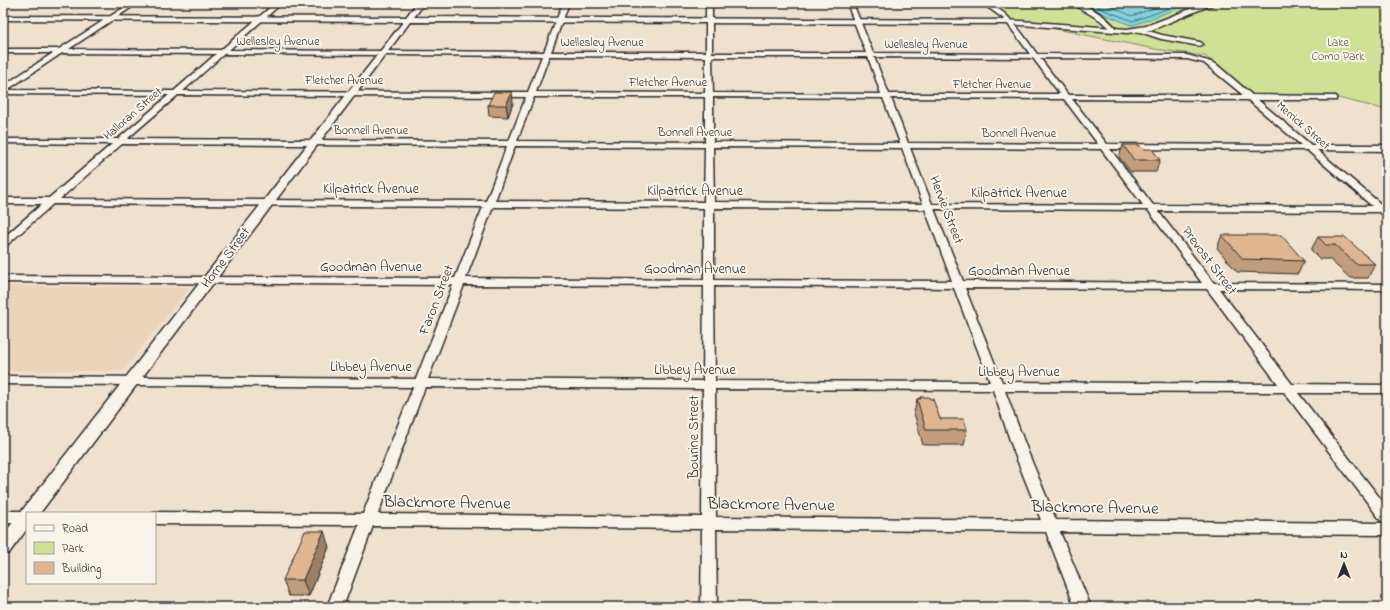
<svg xmlns="http://www.w3.org/2000/svg" width="1390" height="610" viewBox="0 0 1390 610" font-family="'Indie Flower',sans-serif">
  <rect width="100%" height="100%" fill="#f0e1ce"/>
  <filter id="ink" filterUnits="userSpaceOnUse"><feTurbulence type="fractalNoise" baseFrequency=".025" numOctaves="2"/><feDisplacementMap in="SourceGraphic" scale="8" xChannelSelector="R" yChannelSelector="G"/><feConvolveMatrix kernelMatrix="1 2 1 2 8 2 1 2 1" color-interpolation-filters="sRGB"/></filter>
  <g filter="url(#ink)">
    <path fill="#ebd4bc" d="M 3,286 L 190,287 L 123,371 L 3,371 Z"/>
    <path fill="#d0e196" stroke="#7e8660" d="M 988,3 L 1387,3 L 1387,110 L 1334,97 L 1254,96 L 1205,56 L 1155,49 L 1011,20 Z"/>
    <path fill="#83d3de" stroke="#609096" d="M 1086,3 L 1198,3 L 1201,4 L 1187,9 L 1179,8 L 1134,25 L 1130,25 L 1102,13 Z"/>
    <g fill="none" stroke-linecap="round" stroke-linejoin="round">
      <path stroke="#4e6e73" stroke-width="1" d="M 1093,3 L 1104,10 L 1133,21 L 1178,5 L 1186,5 L 1191,3
        M 1103,3 L 1132,16 L 1168,3"/>
      <g stroke="#2b2b2b" stroke-width="3">
        <path id="minor" d="M 131,3 L 138,3 L 69,49 L 221,50 L 275,3 L 282,3 L 229,50 L 544,52 L 563,3 L 569,3 L 551,52 L 706,52 L 706,3 L 712,3 L 712,53 L 866,53 L 847,3 L 853,3 L 873,53 L 1030,54 L 1004,19 L 982,3 C 1004,3 1025,38 1037,54 L 1187,55 L 1208,61 L 1216,64 L 1252,95 L 1336,96 L 1336,100 L 1258,100 L 1311,145 L 1387,145 L 1387,151 L 1317,150 L 1383,206 L 1387,207 L 1387,217 L 1379,212 L 1158,211 L 1214,283 L 1387,284 L 1387,290 L 1219,289 L 1292,384 L 1387,385 L 1387,393 L 1298,393 L 1387,507 L 1387,535 L 1060,532 L 1091,607 L 1075,607 L 1046,532 L 716,529 L 717,607 L 701,607 L 702,529 L 373,526 L 343,607 L 327,607 L 359,525 L 155,524 L 155,513 L 153,513 L 155,512 L 363,514 L 413,387 L 3,384 L 3,376 L 416,379 L 453,285 L 3,282 L 3,276 L 455,278 L 483,207 L 53,204 L 7,245 L 3,246 L 3,238 L 42,204 L 3,204 L 3,198 L 49,198 L 112,144 L 3,143 L 3,139 L 118,139 L 169,95 L 3,94 L 3,86 L 53,53 L 3,53 L 3,49 L 59,49 ZM 62,53 L 216,54 L 174,91 L 7,90 ZM 224,54 L 542,56 L 528,92 L 183,91 ZM 549,56 L 706,57 L 705,93 L 536,92 ZM 712,57 L 868,57 L 881,94 L 713,93 ZM 874,57 L 1033,58 L 1060,94 L 889,94 ZM 1040,58 L 1187,59 L 1204,63 L 1210,68 L 1243,95 L 1068,95 ZM 178,95 L 526,97 L 509,141 L 127,139 ZM 534,97 L 705,97 L 705,142 L 517,141 ZM 713,97 L 883,98 L 900,143 L 713,142 ZM 891,98 L 1064,99 L 1098,144 L 908,143 ZM 1072,99 L 1248,100 L 1301,145 L 1107,144 ZM 122,144 L 507,146 L 486,201 L 60,199 ZM 515,146 L 705,147 L 704,202 L 495,201 ZM 713,147 L 902,148 L 923,204 L 714,202 ZM 910,148 L 1101,149 L 1143,205 L 932,204 ZM 1110,149 L 1307,150 L 1372,206 L 1153,205 ZM 493,207 L 704,208 L 704,280 L 466,278 ZM 714,208 L 925,209 L 952,281 L 714,280 ZM 934,209 L 1148,210 L 1202,283 L 963,281 ZM 464,285 L 704,286 L 703,381 L 428,379 ZM 714,286 L 954,288 L 990,382 L 715,381 ZM 965,288 L 1207,289 L 1278,384 L 1002,382 ZM 425,387 L 703,389 L 702,517 L 378,514 ZM 715,389 L 993,390 L 1014,452 L 1041,520 L 716,517 ZM 1005,391 L 1284,392 L 1382,522 L 1386,523 L 1056,520 L 1028,452 Z
          M 1074,3 C 1087,3 1110,19 1117,30 L 1112,31 L 1100,20 L 1074,5 Z
          M 1139,28 L 1162,35 L 1200,42 L 1203,44 L 1200,46 L 1161,39 L 1137,31 L 1136,30 Z
          M 3,511 L 27,511 L 32,513 L 27,513 L 27,523 L 3,523 Z"/>
      </g>
      <g stroke="#2b2b2b" stroke-width="3">
        <path id="tertiary" d="M 417,3 L 425,3 L 414,17 L 1008,20 L 1127,29 L 1146,26 L 1206,3 L 1216,3 L 1151,30 L 1127,33 L 1008,24 L 410,22 L 40,513 L 27,513 L 27,529 L 9,553 L 3,555 L 3,535 L 403,22 L 3,20 L 3,16 L 406,17 Z"/>
      </g>
      <use href="#minor" fill="#f7f3e8" fill-rule="evenodd"/>
      <use href="#tertiary" fill="#f7f3e8" fill-rule="evenodd"/>
    </g>
    <path fill="#c19d7d" stroke="#2b2b2b" d="M 513,103 L 508,117 L 489,116 L 488,105 Z
      M 1123,145 L 1143,149 L 1160,160 L 1156,172 L 1131,172 L 1119,157 Z
      M 1222,235 L 1304,261 L 1298,274 L 1237,272 L 1217,248 Z
      M 1318,237 L 1375,264 L 1368,278 L 1350,278 L 1329,259 L 1320,259 L 1311,250 Z
      M 920,397 L 930,399 L 940,419 L 967,430 L 964,445 L 923,445 L 914,413 L 917,399 L 920,399 Z
      M 329,547 L 309,596 L 289,596 L 283,580 Z"/>
    <path fill="#9d7f66" stroke="#2b2b2b" d="M 512,92 L 513,103 L 508,117 L 506,105 Z
      M 324,531 L 329,547 L 309,596 L 303,580 Z"/>
    <path fill="#e0b691" stroke="#2b2b2b" d="M 494,92 L 512,92 L 506,105 L 488,105 Z
      M 1123,145 L 1139,145 L 1143,149 L 1152,149 L 1160,160 L 1134,160 Z
      M 1222,235 L 1281,235 L 1304,261 L 1243,259 Z
      M 1318,237 L 1345,237 L 1375,264 L 1356,264 L 1335,245 L 1326,245 Z
      M 920,397 L 929,397 L 930,399 L 933,399 L 940,419 L 964,419 L 967,430 L 926,430 L 917,399 L 921,399 Z
      M 305,531 L 324,531 L 303,580 L 283,580 Z"/>
  </g>
  <g text-anchor="middle" dominant-baseline="central" stroke-width="4" stroke-linejoin="round" paint-order="stroke">
    <g font-size="12" fill="#2b2b2b" stroke="#f7f3e8">
      <text x="278" y="42">Wellesley Avenue</text>
      <text x="602" y="43">Wellesley Avenue</text>
      <text x="926" y="45">Wellesley Avenue</text>
      <text x="344" y="81">Fletcher Avenue</text>
      <text x="668" y="83">Fletcher Avenue</text>
      <text x="992" y="85">Fletcher Avenue</text>
      <text transform="translate(133 114) rotate(-41)">Halloran Street</text>
      <text transform="translate(1303 126) rotate(41)">Merrick Street</text>
      <text x="371" y="131">Bonnell Avenue</text>
      <text x="695" y="133">Bonnell Avenue</text>
      <text x="1019" y="134">Bonnell Avenue</text>
    </g>
    <g font-size="12" fill="#545846" stroke="#f7f3e8">
      <text x="1338" y="43">Lake<tspan x="1338" dy="14">Como Park</tspan></text>
    </g>
    <g font-size="14" fill="#2b2b2b" stroke="#f7f3e8">
      <text x="371" y="189">Kilpatrick Avenue</text>
      <text x="695" y="191">Kilpatrick Avenue</text>
      <text x="1019" y="193">Kilpatrick Avenue</text>
      <text transform="translate(946 210) rotate(69)">Hervie Street</text>
      <text transform="translate(226 258) rotate(-53)">Horne Street</text>
      <text transform="translate(1209 261) rotate(53)">Prevost Street</text>
      <text x="371" y="267">Goodman Avenue</text>
      <text x="695" y="269">Goodman Avenue</text>
      <text x="1019" y="271">Goodman Avenue</text>
      <text transform="translate(437 300) rotate(-69)">Faron Street</text>
      <text x="371" y="367">Libbey Avenue</text>
      <text x="695" y="370">Libbey Avenue</text>
      <text x="1019" y="372">Libbey Avenue</text>
      <text transform="translate(694 437) rotate(-90)">Bourine Street</text>
    </g>
    <g font-size="17" fill="#2b2b2b" stroke="#f7f3e8">
      <text transform="translate(447 503) rotate(1)">Blackmore Avenue</text>
      <text transform="translate(771 505) rotate(1)">Blackmore Avenue</text>
      <text transform="translate(1095 508) rotate(1)">Blackmore Avenue</text>
    </g>
  </g>
  <rect width="1390" height="610" fill="none" stroke="#f7f3e8" stroke-width="16"/>
  <rect x="8" y="8" width="1374" height="594" fill="none" stroke="#2b2b2b" stroke-width="1.5" filter="url(#ink)"/>
  <rect x="26" y="512" width="130" height="72" fill="#f7f3e8" stroke="#a5a39c"/>
  <rect x="34" y="525" width="20" height="6" fill="#f7f3e8" stroke="#a5a39c"/>
  <text x="62" y="532" font-size="12" fill="#2b2b2b">Road</text>
  <rect x="34" y="542" width="20" height="12" fill="#d0e196" stroke="#a5a39c"/>
  <text x="62" y="552" font-size="12" fill="#2b2b2b">Park</text>
  <rect x="34" y="562" width="20" height="12" fill="#e0b691" stroke="#a5a39c"/>
  <text x="62" y="572" font-size="12" fill="#2b2b2b">Building</text>
  <g transform="translate(1344 564)" stroke="#f7f3e8" stroke-width="3" paint-order="stroke">
  <path d="M0-3L7 15L0 10L-7 15Z" fill="#2b2b2b"/>
  <text y="-6" font-size="11" font-weight="bold" text-anchor="middle" fill="#2b2b2b">N</text>
  </g>
</svg>
